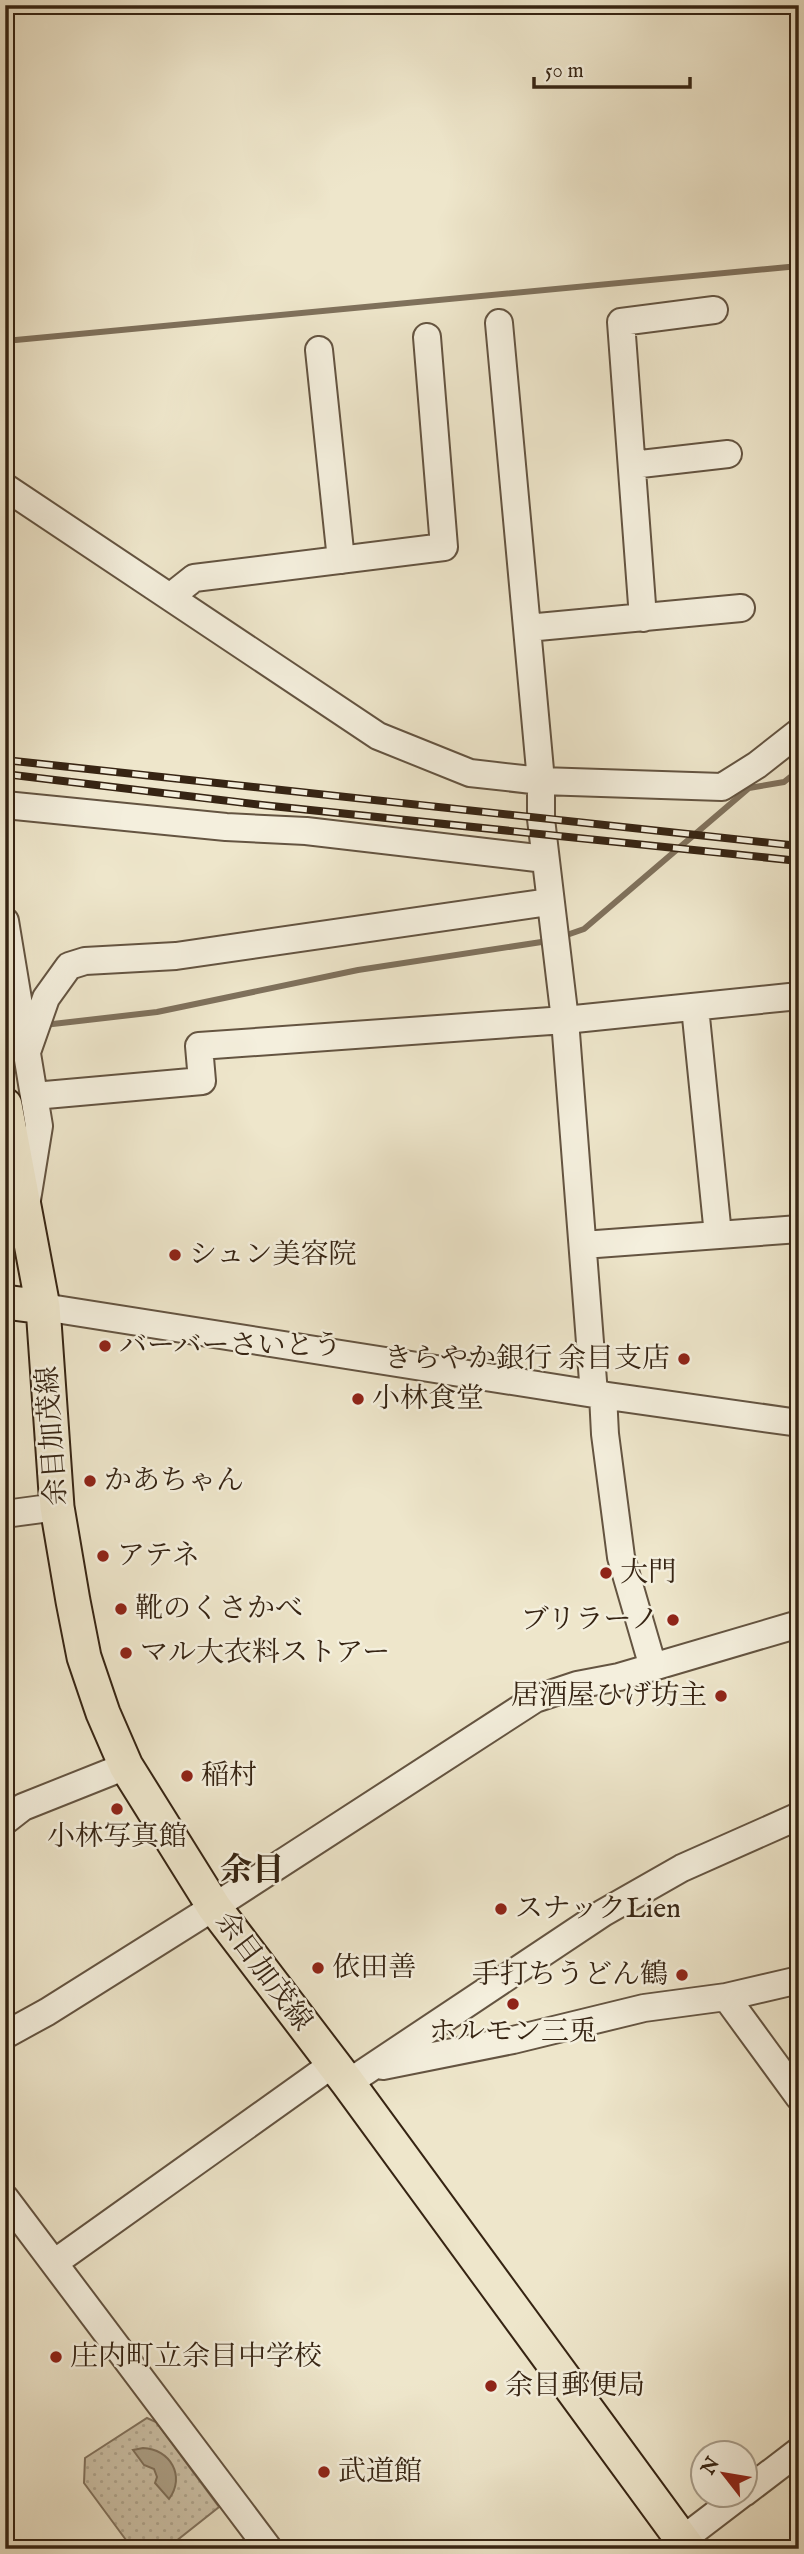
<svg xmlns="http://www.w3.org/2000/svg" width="804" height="2554" viewBox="0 0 804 2554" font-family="'IM FELL English','Noto Serif JP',serif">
  <defs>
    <pattern id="grass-dots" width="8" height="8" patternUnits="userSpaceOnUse" patternTransform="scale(1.75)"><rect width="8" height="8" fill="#cfc5ac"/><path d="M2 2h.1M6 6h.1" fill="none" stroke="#b2a993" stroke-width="1.8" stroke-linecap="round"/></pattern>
  </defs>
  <rect width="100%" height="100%" fill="#eee6cb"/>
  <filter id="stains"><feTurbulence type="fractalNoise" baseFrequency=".00286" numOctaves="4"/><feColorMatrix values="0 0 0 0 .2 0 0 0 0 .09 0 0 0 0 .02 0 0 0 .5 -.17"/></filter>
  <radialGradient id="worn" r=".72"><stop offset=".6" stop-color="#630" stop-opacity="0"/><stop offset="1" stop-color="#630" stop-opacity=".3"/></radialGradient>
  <path fill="url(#grass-dots)" stroke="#827460" stroke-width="2" d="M 147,2418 L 156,2422 L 219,2507 L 166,2549 L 115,2549 L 126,2540 L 84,2483 L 85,2458 Z"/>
  <path fill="#afa48c" stroke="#7f715c" stroke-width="2" d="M 143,2448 C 170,2449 186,2476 169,2499 L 155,2483 L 157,2477 L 154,2469 L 144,2465 L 133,2450 Z"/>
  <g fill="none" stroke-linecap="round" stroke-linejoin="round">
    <path stroke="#7f715c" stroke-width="6" d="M 5,341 L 799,266
      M 561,937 L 584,929 L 749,788 L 784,782 L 799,770
      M 44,1025 L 157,1012 L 358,970 L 548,941"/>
    <g stroke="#645441" stroke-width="30">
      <path id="minor" d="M 499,323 L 541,781 L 541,819 L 565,1020 L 594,1394
        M 319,350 L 341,560
        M 632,465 L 728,454
        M 5,487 L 378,736 L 470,773 L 541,781 L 722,787 L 757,765 L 799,732
        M 170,597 L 194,578 L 444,547 L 427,337
        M 643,618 L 621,322 L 714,310
        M 527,628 L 741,608
        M 5,805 L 226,827 L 306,831 L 545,859
        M 5,921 L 39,1126 L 27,1200
        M 695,1007 L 718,1235
        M 27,1052 L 46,998 L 69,966 L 85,961 L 176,956 L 549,902
        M 34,1096 L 202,1081 L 199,1046 L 565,1020 L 799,996
        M 583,1245 L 799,1229
        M 43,1307 L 594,1394 L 799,1423
        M 603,1395 L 605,1434 L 621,1557 L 653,1667
        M 5,1514 L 57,1507
        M 5,1821 L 23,1807 L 126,1766
        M 726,1997 L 799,2097
        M 5,2035 L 47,2012 L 214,1907 L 535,1699 L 577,1685 L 619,1677 L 799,1624
        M 383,2066 L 513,2040 L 644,2008 L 726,1997 L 799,1980
        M 348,2083 L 603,1913 L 682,1868 L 799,1816
        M 5,2198 L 269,2549
        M 54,2263 L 333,2064
        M 744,2493 L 799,2451
        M 670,2549 L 742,2494"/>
    </g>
    <g stroke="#362413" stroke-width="37">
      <path id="major" d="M 5,1105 L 43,1307 L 57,1507 L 73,1601 L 84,1657 L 103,1713 L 126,1766 L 214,1907 L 348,2083 L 689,2549
        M 5,1302 L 43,1307"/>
    </g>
    <use href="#minor" stroke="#f4efdd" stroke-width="26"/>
    <use href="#major" stroke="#eee6cb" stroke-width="33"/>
    <g stroke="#362413" stroke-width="8">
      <path id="rail" d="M 5,760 L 799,846
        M 5,774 L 262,805 L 799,861"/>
    </g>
    <use href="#rail" stroke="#f4efdd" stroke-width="5" stroke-dasharray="16" stroke-linecap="butt"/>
  </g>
  <g fill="#8f2418" stroke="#f4efdd" stroke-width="2.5">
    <circle cx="175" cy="1255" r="7"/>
    <circle cx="105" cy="1346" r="7"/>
    <circle cx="684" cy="1359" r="7"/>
    <circle cx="358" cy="1399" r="7"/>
    <circle cx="90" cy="1481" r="7"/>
    <circle cx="103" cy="1556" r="7"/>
    <circle cx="606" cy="1573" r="7"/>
    <circle cx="121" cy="1609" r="7"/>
    <circle cx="673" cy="1620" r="7"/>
    <circle cx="126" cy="1653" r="7"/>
    <circle cx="721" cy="1696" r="7"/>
    <circle cx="187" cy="1776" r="7"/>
    <circle cx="117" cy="1809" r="7"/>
    <circle cx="501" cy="1909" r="7"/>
    <circle cx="318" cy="1968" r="7"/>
    <circle cx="682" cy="1975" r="7"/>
    <circle cx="513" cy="2004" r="7"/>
    <circle cx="56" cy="2357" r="7"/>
    <circle cx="491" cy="2386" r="7"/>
    <circle cx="324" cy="2472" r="7"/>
  </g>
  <g text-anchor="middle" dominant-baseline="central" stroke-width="5" stroke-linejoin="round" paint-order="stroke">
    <g font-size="28" fill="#362413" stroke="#f4efdd" text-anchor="start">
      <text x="189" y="1255">シュン美容院</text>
      <text x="119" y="1346">バーバーさいとう</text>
      <text x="670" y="1359" text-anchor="end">きらやか銀行 余目支店</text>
      <text x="372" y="1399">小林食堂</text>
      <text x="104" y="1481">かあちゃん</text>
      <text x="117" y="1556">アテネ</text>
      <text x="620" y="1573">大門</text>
      <text x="135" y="1609">靴のくさかべ</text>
      <text x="659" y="1620" text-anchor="end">ブリラーノ</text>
      <text x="140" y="1653">マル大衣料ストアー</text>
      <text x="707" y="1696" text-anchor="end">居酒屋ひげ坊主</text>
      <text x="201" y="1776">稲村</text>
      <text x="117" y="1837" text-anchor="middle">小林写真館</text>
      <text x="515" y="1909">スナックLien</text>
      <text x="332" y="1968">依田善</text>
      <text x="668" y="1975" text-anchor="end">手打ちうどん鶴</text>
      <text x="513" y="2032" text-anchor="middle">ホルモン三兎</text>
      <text x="70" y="2357">庄内町立余目中学校</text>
      <text x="505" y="2386">余目郵便局</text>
      <text x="338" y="2472">武道館</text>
    </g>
    <g font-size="28" fill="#362413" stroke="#f4efdd">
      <text transform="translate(53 1436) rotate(-94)">余目加茂線</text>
      <text transform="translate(263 1972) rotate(53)">余目加茂線</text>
    </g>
    <g font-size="32" font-weight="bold" fill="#362413" stroke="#f4efdd">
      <text x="252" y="1871">余目</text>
    </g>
  </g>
  <rect width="804" height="2554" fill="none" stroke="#eee6cb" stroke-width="28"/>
  <rect x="7" y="7" width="790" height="2540" fill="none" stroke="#362413" stroke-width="3.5"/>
  <rect x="14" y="14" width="776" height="2526" fill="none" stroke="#362413" stroke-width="2"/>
  <g transform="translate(724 2474) rotate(301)"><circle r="33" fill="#f4efdd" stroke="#a89e8c" stroke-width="2"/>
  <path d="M0-5L12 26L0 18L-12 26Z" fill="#8f2418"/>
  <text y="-10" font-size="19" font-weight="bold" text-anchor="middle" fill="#362413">N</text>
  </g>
  <path d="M534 77v10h156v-10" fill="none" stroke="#362413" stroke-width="3.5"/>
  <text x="545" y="77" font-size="21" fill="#362413" stroke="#f4efdd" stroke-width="5" paint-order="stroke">50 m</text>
  <rect width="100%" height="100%" filter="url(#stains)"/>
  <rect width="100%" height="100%" fill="url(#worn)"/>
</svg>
